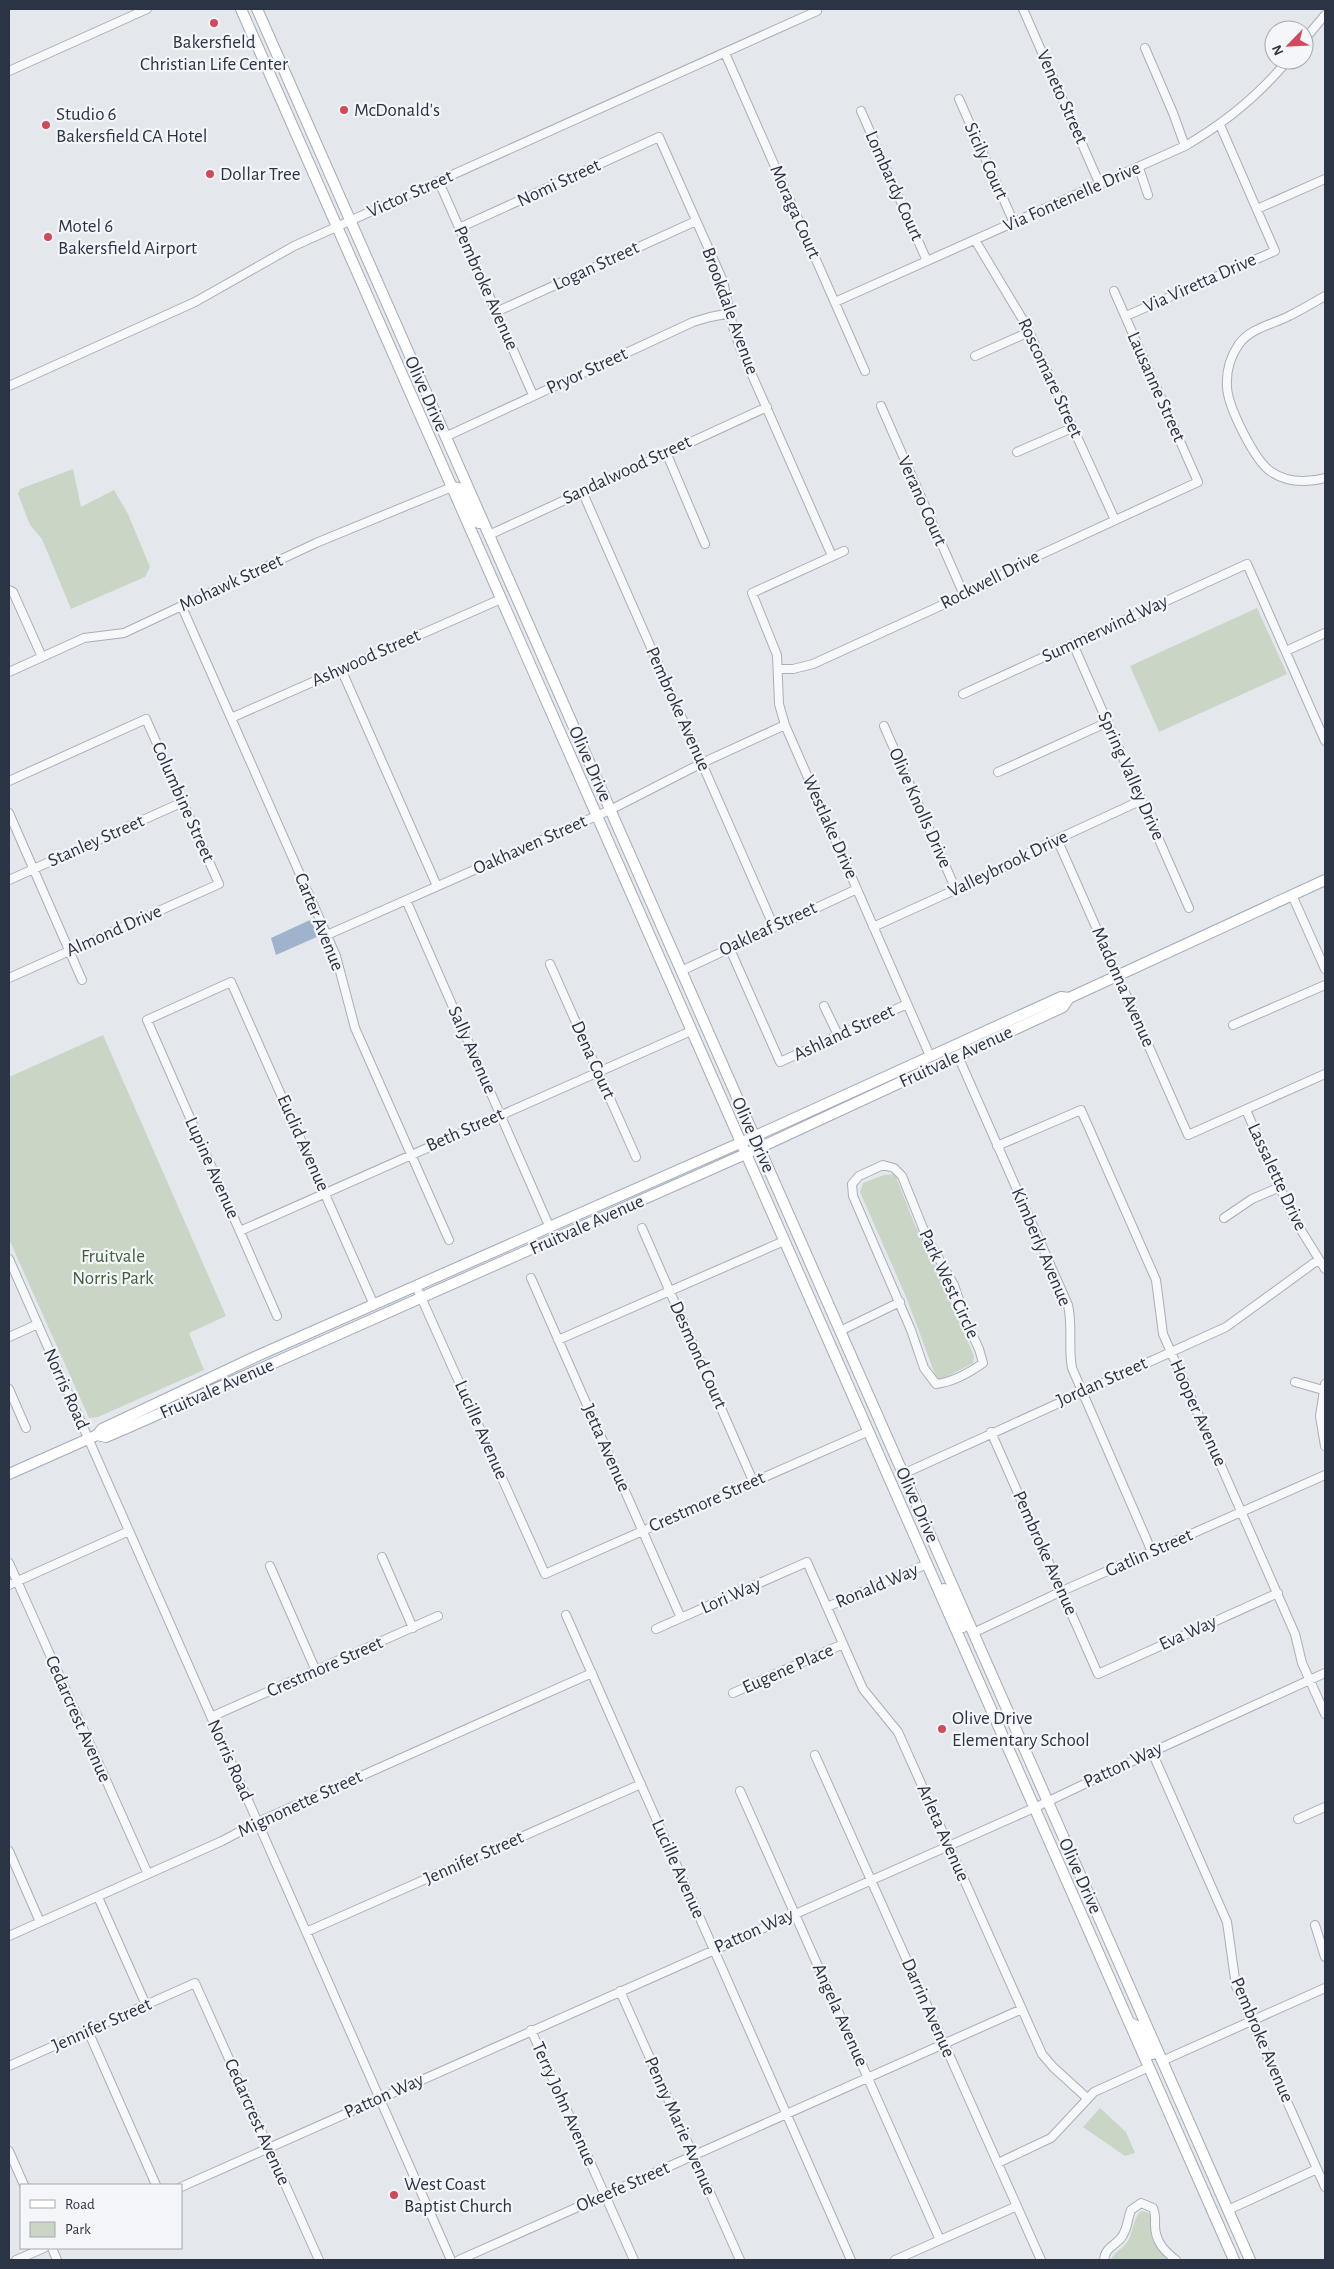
<svg xmlns="http://www.w3.org/2000/svg" width="1334" height="2269" viewBox="0 0 1334 2269" font-family="'Alegreya Sans',sans-serif">
  <rect width="100%" height="100%" fill="#e4e7ec"/>
  <path fill="#c9d6c5" d="M 73,469 L 81,507 L 114,490 L 128,514 L 150,567 L 145,577 L 71,609 L 42,539 L 30,525 L 18,494 L 20,489 Z
    M 1257,608 L 1287,674 L 1159,732 L 1130,666 Z
    M 103,1035 L 226,1316 L 189,1333 L 204,1370 L 98,1417 L 89,1418 L 9,1239 L 9,1077 Z
    M 895,1174 L 914,1223 L 933,1260 L 974,1356 L 973,1363 L 941,1380 L 936,1377 L 907,1299 L 860,1192 L 863,1183 L 884,1175 Z
    M 1100,2108 L 1126,2132 L 1135,2153 L 1125,2156 L 1083,2127 Z
    M 1141,2211 L 1147,2212 C 1153,2218 1150,2224 1151,2232 C 1153,2244 1159,2253 1169,2260 L 1111,2260 C 1114,2252 1123,2249 1128,2241 C 1133,2232 1133,2218 1141,2211 Z"/>
  <path fill="#9fb4cc" d="M 310,920 L 319,936 L 276,955 L 271,938 Z"/>
  <g fill="none" stroke-linecap="round" stroke-linejoin="round">
    <g stroke="#a9aeb7" stroke-width="10">
      <path id="minor" d="M 1023,9 L 1100,185
        M 1304,40 L 1325,15
        M 1145,48 L 1173,113 L 1185,146
        M 725,53 L 865,371
        M 9,71 L 147,9
        M 959,99 L 1014,223
        M 861,111 L 927,261
        M 1139,168 L 1148,195
        M 439,182 L 533,395
        M 1257,209 L 1325,179
        M 459,228 L 659,137 L 723,281 L 733,327 L 741,350 L 832,556
        M 975,240 L 1026,325 L 1115,520
        M 1325,296 C 1313,303 1301,310 1289,316 C 1271,325 1251,328 1239,344 C 1230,357 1226,371 1227,387 C 1228,407 1254,459 1270,471 C 1287,483 1306,483 1325,478
        M 835,302 L 1185,146 C 1225,123 1259,95 1288,60
        M 496,312 L 696,221
        M 1126,316 L 1275,251 L 1220,125
        M 975,356 L 1029,332
        M 9,386 L 195,302 L 294,246 L 817,11 L 816,9
        M 881,406 L 964,595
        M 445,437 L 693,322 L 710,317 L 731,313
        M 666,452 L 705,544
        M 1017,452 L 1072,428
        M 582,491 L 774,927
        M 489,535 L 767,407
        M 844,551 L 752,593 L 777,655 L 779,704 L 785,725 L 930,1056
        M 9,590 L 13,592 L 42,657
        M 182,607 L 336,956 L 355,1028 L 449,1240
        M 1073,644 L 1189,908
        M 1286,651 L 1325,633
        M 341,669 L 437,886
        M 779,669 L 793,669 L 813,664 L 973,591 L 1031,559 L 1198,482 L 1114,291
        M 9,672 L 84,638 L 124,633 L 316,543 L 452,487
        M 963,694 L 1247,564 L 1325,741
        M 231,718 L 501,599
        M 884,726 L 956,890
        M 998,772 L 1108,722
        M 9,781 L 146,719 L 219,884 L 9,978
        M 9,813 L 82,980
        M 1057,839 L 1188,1135 L 1325,1074
        M 9,880 L 183,802
        M 1292,895 L 1325,969
        M 406,900 L 550,1228
        M 873,927 L 1001,869 L 1038,848 L 1142,800
        M 327,935 L 610,810 L 702,763 L 785,725
        M 729,947 L 780,1062 L 907,1004
        M 550,964 L 636,1157
        M 681,971 L 857,889
        M 824,1006 L 838,1035
        M 1233,1025 L 1325,985
        M 958,1056 L 1068,1305 C 1073,1327 1068,1347 1072,1368 L 1152,1552
        M 1246,1110 L 1293,1217 L 1325,1269
        M 997,1146 L 1081,1110 L 1156,1280 L 1163,1334 L 1295,1634 L 1302,1663 L 1325,1714
        M 883,1165 L 894,1168 L 902,1176 L 927,1238 L 954,1285 L 966,1321 L 979,1349 L 983,1363 C 969,1373 954,1382 936,1384 L 924,1368 L 911,1330 L 853,1196 L 852,1184 L 859,1176 Z
        M 1224,1218 L 1252,1199 L 1280,1187
        M 642,1228 L 753,1481
        M 240,1231 L 691,1031
        M 9,1259 L 451,2260
        M 531,1278 L 681,1618
        M 416,1286 L 545,1574 L 869,1431
        M 277,1316 L 147,1020 L 231,982 L 374,1305
        M 840,1331 L 900,1302
        M 9,1337 L 38,1324
        M 558,1340 L 784,1241
        M 1295,1382 L 1323,1390
        M 1325,1384 L 1320,1416 L 1325,1446
        M 9,1389 L 26,1428
        M 991,1432 L 1098,1674 L 1278,1593
        M 903,1474 L 1226,1327 L 1318,1260
        M 382,1557 L 413,1628
        M 9,1563 L 148,1874
        M 270,1566 L 316,1671
        M 9,1585 L 129,1531
        M 827,1607 L 927,1564
        M 566,1615 L 851,2260
        M 656,1629 L 807,1562 L 863,1689 L 898,1732 L 1042,2054 L 1053,2067 L 1087,2098
        M 973,1633 L 1062,1591 L 1325,1475
        M 733,1693 L 843,1644
        M 211,1717 L 438,1616
        M 1152,1752 L 1227,1922 L 1236,1986 L 1325,2187
        M 815,1755 L 1041,2260
        M 740,1791 L 940,2240
        M 1298,1819 L 1325,1807
        M 9,1851 L 40,1922
        M 98,1897 L 146,2005
        M 1315,1925 L 1325,1957
        M 306,1932 L 641,1784
        M 9,1936 L 222,1841 L 258,1822 L 592,1673
        M 620,1991 L 740,2260
        M 531,2030 L 634,2260
        M 88,2031 L 156,2185
        M 1162,2061 L 1325,1988
        M 9,2066 L 195,1983 L 319,2260
        M 9,2151 L 24,2185
        M 998,2163 L 1051,2138 L 1094,2092 L 1149,2067
        M 181,2187 L 1034,1808 L 1152,1752 L 1325,1673
        M 1228,2210 L 1317,2169
        M 52,2248 L 57,2260
        M 16,2260 L 44,2248
        M 459,2260 L 1022,2009
        M 895,2260 L 1017,2206
        M 1104,2260 C 1105,2248 1114,2246 1121,2238 C 1128,2229 1127,2220 1131,2210 L 1141,2203 L 1153,2208 C 1156,2215 1155,2218 1155,2225 C 1155,2241 1164,2251 1176,2260"/>
    </g>
    <g stroke="#a3abb8" stroke-width="12">
      <path id="major" d="M 241,9 L 1234,2260
        M 257,9 L 1250,2260
        M 452,487 L 458,488 L 474,519 L 479,523
        M 97,1435 L 106,1437 L 127,1428 L 759,1148 L 1063,1007 L 1069,998
        M 9,1474 L 97,1435 L 102,1429 L 257,1356 L 740,1143 L 1039,1007 L 1061,997 L 1069,998 L 1325,880
        M 944,1589 L 963,1627
        M 1129,2022 L 1139,2027 L 1152,2054"/>
    </g>
    <use href="#minor" stroke="#f7f8fa" stroke-width="8"/>
    <use href="#major" stroke="#fff" stroke-width="10"/>
  </g>
  <g fill="#d1495b" stroke="#f4f6f9" stroke-width="2">
    <circle cx="214" cy="23" r="5"/>
    <circle cx="344" cy="110" r="5"/>
    <circle cx="46" cy="125" r="5"/>
    <circle cx="210" cy="174" r="5"/>
    <circle cx="48" cy="237" r="5"/>
    <circle cx="942" cy="1729" r="5"/>
    <circle cx="394" cy="2195" r="5"/>
  </g>
  <g text-anchor="middle" dominant-baseline="central" stroke-width="4.5" stroke-linejoin="round" paint-order="stroke">
    <g font-size="19" fill="#2b3445" stroke="#f4f6f9" text-anchor="start">
      <text x="214" y="42" text-anchor="middle">Bakersfield<tspan x="214" dy="22">Christian Life Center</tspan></text>
      <text x="354" y="110">McDonald's</text>
      <text x="56" y="114">Studio 6<tspan x="56" dy="22">Bakersfield CA Hotel</tspan></text>
      <text x="220" y="174">Dollar Tree</text>
      <text x="58" y="226">Motel 6<tspan x="58" dy="22">Bakersfield Airport</tspan></text>
      <text x="952" y="1718">Olive Drive<tspan x="952" dy="22">Elementary School</tspan></text>
      <text x="404" y="2184">West Coast<tspan x="404" dy="22">Baptist Church</tspan></text>
    </g>
    <g font-size="19" fill="#2b3445" stroke="#f4f6f9">
      <text transform="translate(1062 97) rotate(66)">Veneto Street</text>
      <text transform="translate(986 161) rotate(66)">Sicily Court</text>
      <text transform="translate(559 183) rotate(-25)">Nomi Street</text>
      <text transform="translate(894 186) rotate(66)">Lombardy Court</text>
      <text transform="translate(410 194) rotate(-24)">Victor Street</text>
      <text transform="translate(1072 197) rotate(-24)">Via Fontenelle Drive</text>
      <text transform="translate(795 212) rotate(66)">Moraga Court</text>
      <text transform="translate(596 266) rotate(-25)">Logan Street</text>
      <text transform="translate(1200 283) rotate(-24)">Via Viretta Drive</text>
      <text transform="translate(486 288) rotate(66)">Pembroke Avenue</text>
      <text transform="translate(730 311) rotate(70)">Brookdale Avenue</text>
      <text transform="translate(587 371) rotate(-25)">Pryor Street</text>
      <text transform="translate(1050 378) rotate(65)">Roscomare Street</text>
      <text transform="translate(1156 387) rotate(66)">Lausanne Street</text>
      <text transform="translate(426 394) rotate(66)">Olive Drive</text>
      <text transform="translate(627 470) rotate(-25)">Sandalwood Street</text>
      <text transform="translate(922 501) rotate(66)">Verano Court</text>
      <text transform="translate(990 580) rotate(-27)">Rockwell Drive</text>
      <text transform="translate(231 583) rotate(-25)">Mohawk Street</text>
      <text transform="translate(1105 629) rotate(-25)">Summerwind Way</text>
      <text transform="translate(366 658) rotate(-24)">Ashwood Street</text>
      <text transform="translate(678 709) rotate(66)">Pembroke Avenue</text>
      <text transform="translate(590 764) rotate(66)">Olive Drive</text>
      <text transform="translate(1131 776) rotate(66)">Spring Valley Drive</text>
      <text transform="translate(183 802) rotate(66)">Columbine Street</text>
      <text transform="translate(920 808) rotate(66)">Olive Knolls Drive</text>
      <text transform="translate(830 827) rotate(66)">Westlake Drive</text>
      <text transform="translate(96 841) rotate(-24)">Stanley Street</text>
      <text transform="translate(530 845) rotate(-24)">Oakhaven Street</text>
      <text transform="translate(1008 864) rotate(-26)">Valleybrook Drive</text>
      <text transform="translate(319 922) rotate(68)">Carter Avenue</text>
      <text transform="translate(768 929) rotate(-25)">Oakleaf Street</text>
      <text transform="translate(114 931) rotate(-24)">Almond Drive</text>
      <text transform="translate(1123 987) rotate(66)">Madonna Avenue</text>
      <text transform="translate(844 1033) rotate(-25)">Ashland Street</text>
      <text transform="translate(472 1050) rotate(66)">Sally Avenue</text>
      <text transform="translate(956 1057) rotate(-25)">Fruitvale Avenue</text>
      <text transform="translate(593 1060) rotate(66)">Dena Court</text>
      <text transform="translate(465 1130) rotate(-24)">Beth Street</text>
      <text transform="translate(753 1135) rotate(66)">Olive Drive</text>
      <text transform="translate(303 1143) rotate(66)">Euclid Avenue</text>
      <text transform="translate(212 1168) rotate(66)">Lupine Avenue</text>
      <text transform="translate(1277 1177) rotate(65)">Lassalette Drive</text>
      <text transform="translate(587 1225) rotate(-24)">Fruitvale Avenue</text>
      <text transform="translate(1041 1247) rotate(67)">Kimberly Avenue</text>
      <text transform="translate(949 1284) rotate(65)">Park West Circle</text>
      <text transform="translate(698 1355) rotate(66)">Desmond Court</text>
      <text transform="translate(1102 1382) rotate(-24)">Jordan Street</text>
      <text transform="translate(66 1389) rotate(66)">Norris Road</text>
      <text transform="translate(217 1389) rotate(-24)">Fruitvale Avenue</text>
      <text transform="translate(1198 1413) rotate(66)">Hooper Avenue</text>
      <text transform="translate(481 1430) rotate(66)">Lucille Avenue</text>
      <text transform="translate(606 1448) rotate(66)">Jetta Avenue</text>
      <text transform="translate(707 1502) rotate(-24)">Crestmore Street</text>
      <text transform="translate(917 1505) rotate(66)">Olive Drive</text>
      <text transform="translate(1045 1553) rotate(66)">Pembroke Avenue</text>
      <text transform="translate(1149 1553) rotate(-24)">Gatlin Street</text>
      <text transform="translate(877 1586) rotate(-23)">Ronald Way</text>
      <text transform="translate(731 1596) rotate(-24)">Lori Way</text>
      <text transform="translate(1188 1633) rotate(-24)">Eva Way</text>
      <text transform="translate(325 1667) rotate(-24)">Crestmore Street</text>
      <text transform="translate(788 1669) rotate(-24)">Eugene Place</text>
      <text transform="translate(78 1719) rotate(66)">Cedarcrest Avenue</text>
      <text transform="translate(230 1760) rotate(66)">Norris Road</text>
      <text transform="translate(1123 1765) rotate(-25)">Patton Way</text>
      <text transform="translate(300 1804) rotate(-25)">Mignonette Street</text>
      <text transform="translate(943 1833) rotate(66)">Arleta Avenue</text>
      <text transform="translate(474 1858) rotate(-24)">Jennifer Street</text>
      <text transform="translate(678 1869) rotate(66)">Lucille Avenue</text>
      <text transform="translate(1080 1876) rotate(66)">Olive Drive</text>
      <text transform="translate(754 1931) rotate(-24)">Patton Way</text>
      <text transform="translate(928 2008) rotate(66)">Darrin Avenue</text>
      <text transform="translate(840 2015) rotate(66)">Angela Avenue</text>
      <text transform="translate(102 2025) rotate(-24)">Jennifer Street</text>
      <text transform="translate(1262 2040) rotate(67)">Pembroke Avenue</text>
      <text transform="translate(384 2096) rotate(-24)">Patton Way</text>
      <text transform="translate(564 2104) rotate(66)">Terry John Avenue</text>
      <text transform="translate(257 2122) rotate(66)">Cedarcrest Avenue</text>
      <text transform="translate(680 2126) rotate(66)">Penny Marie Avenue</text>
      <text transform="translate(623 2187) rotate(-24)">Okeefe Street</text>
    </g>
    <g font-size="19" fill="#3f6138" stroke="#f4f6f9">
      <text x="113" y="1256">Fruitvale<tspan x="113" dy="22">Norris Park</tspan></text>
    </g>
  </g>
  <rect width="1334" height="2269" fill="none" stroke="#2b3445" stroke-width="20"/>
  <rect x="20" y="2184" width="162" height="65" fill="#f4f6f9" stroke="#a4a8b1"/>
  <rect x="30" y="2200" width="25" height="8" fill="#ffffff" stroke="#a4a8b1"/>
  <text x="65" y="2209" font-size="15" fill="#2b3445">Road</text>
  <rect x="30" y="2222" width="25" height="15" fill="#c9d6c5" stroke="#a4a8b1"/>
  <text x="65" y="2234" font-size="15" fill="#2b3445">Park</text>
  <g transform="translate(1289 45) rotate(246)"><circle r="24" fill="#f4f6f9" stroke="#a4a8b1"/>
  <path d="M0-4L9 19L0 12L-9 19Z" fill="#d1495b"/>
  <text y="-8" font-size="14" font-weight="bold" text-anchor="middle" fill="#2b3445">N</text>
  </g>
</svg>
